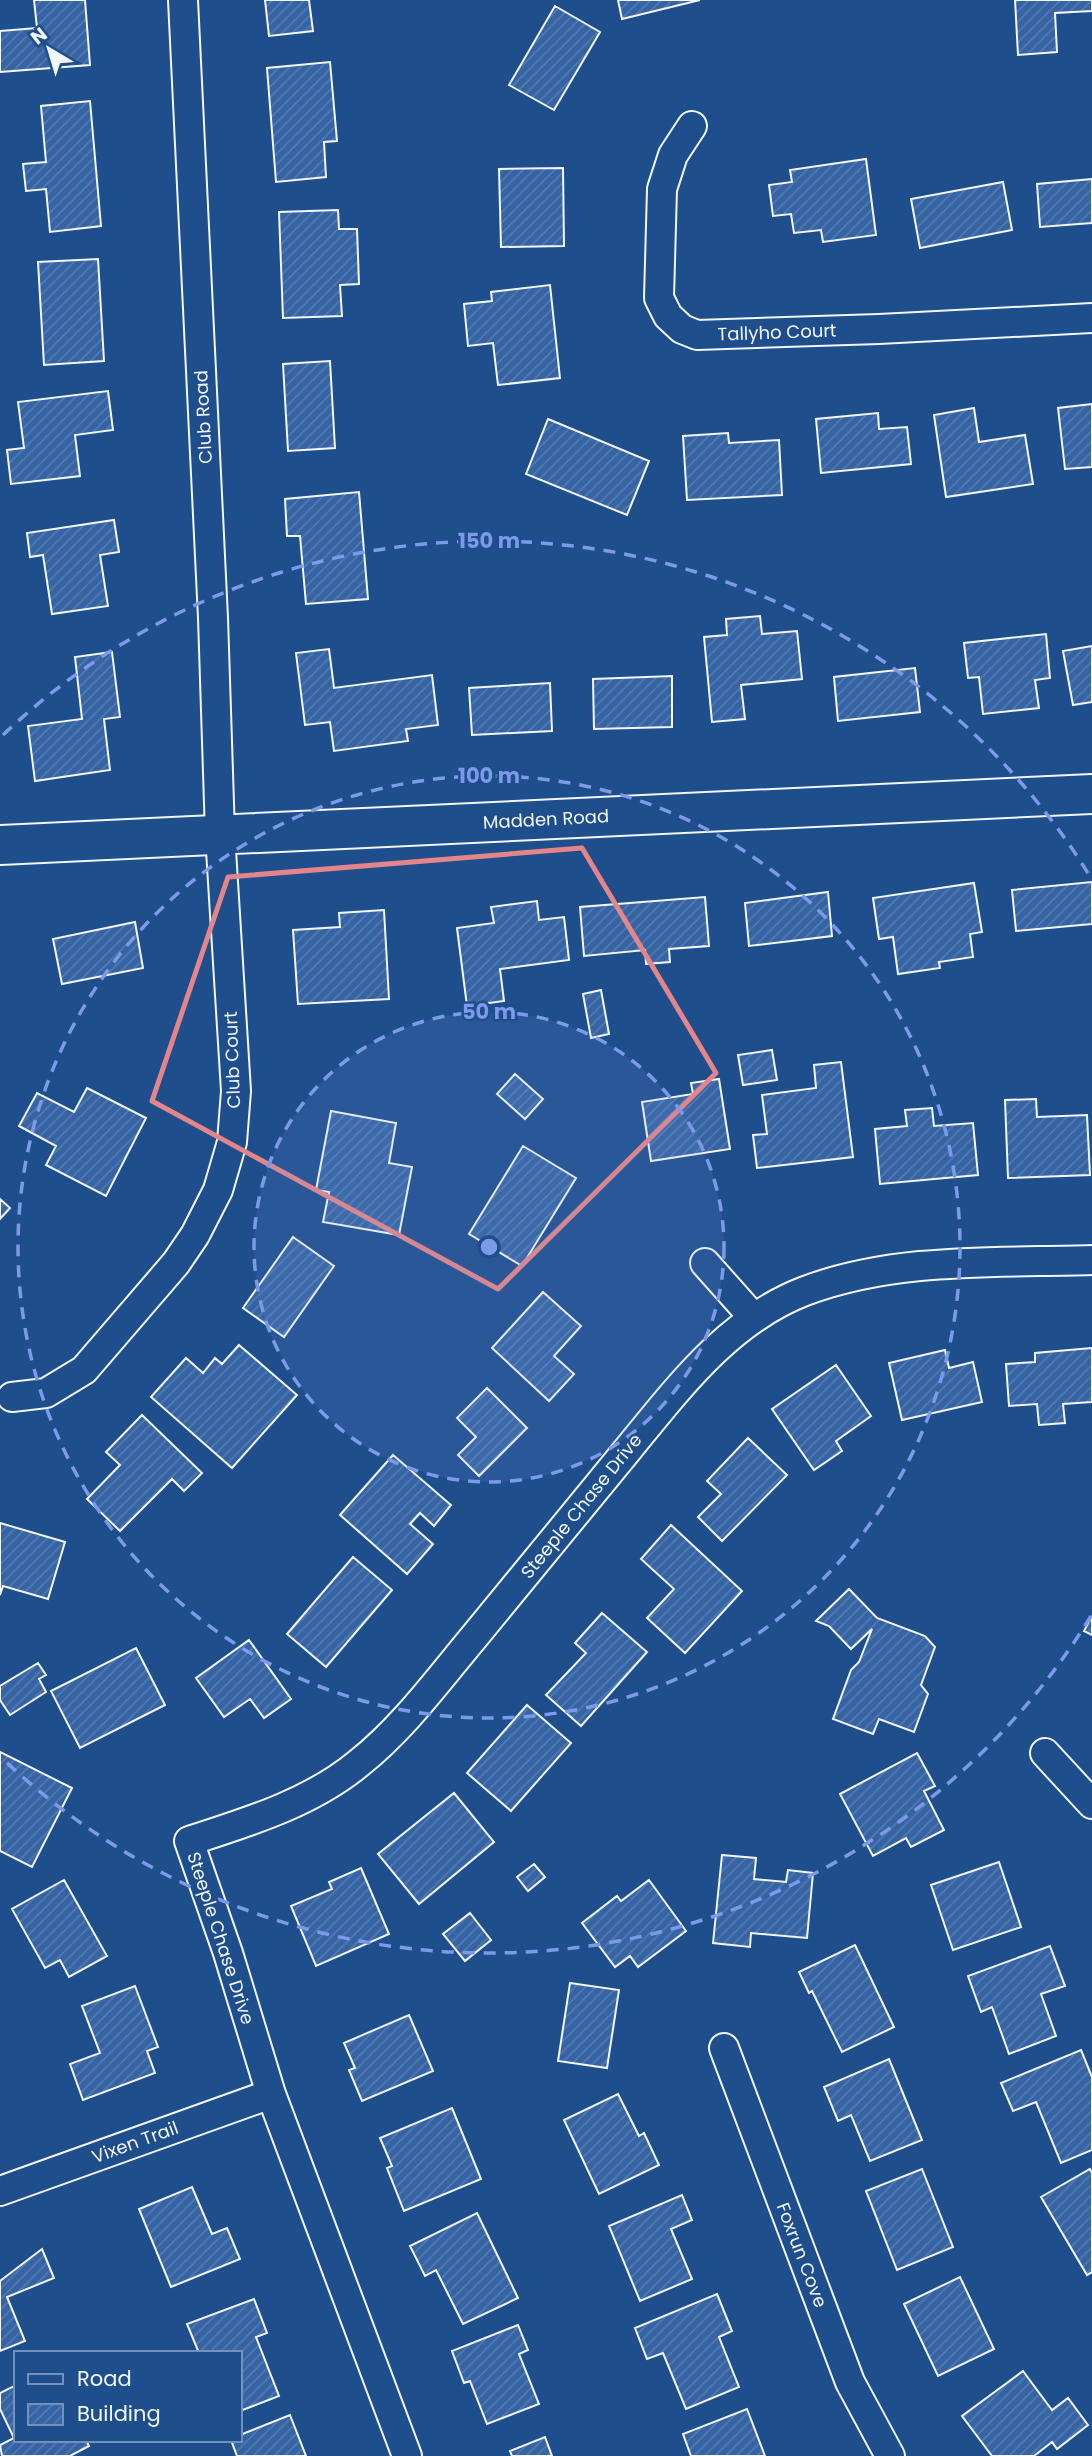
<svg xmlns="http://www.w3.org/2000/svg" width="1092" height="2456" viewBox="0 0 1092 2456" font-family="Poppins,sans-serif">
  <defs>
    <pattern id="building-hatch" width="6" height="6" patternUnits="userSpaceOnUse" patternTransform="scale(1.75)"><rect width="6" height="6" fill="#3563a3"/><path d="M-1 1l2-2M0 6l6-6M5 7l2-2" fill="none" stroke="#537ab1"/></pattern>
  </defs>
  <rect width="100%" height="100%" fill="#1f4e8c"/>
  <path fill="url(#building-hatch)" stroke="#f2f6ff" stroke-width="2" d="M 34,0 L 85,0 L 90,65 L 0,72 L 0,31 L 37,28 Z
    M 265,0 L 309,0 L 313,31 L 269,36 Z
    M 618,0 L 700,0 L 622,19 Z
    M 1015,0 L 1092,0 L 1092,11 L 1055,13 L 1057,52 L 1018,55 Z
    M 555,6 L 600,32 L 554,110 L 509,85 Z
    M 330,62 L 337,141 L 324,142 L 326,177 L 276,182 L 267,68 Z
    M 90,101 L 101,226 L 50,232 L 46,189 L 26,191 L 23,164 L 46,162 L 41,106 Z
    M 866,159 L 876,235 L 823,242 L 821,230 L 794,233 L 791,214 L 773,216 L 769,185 L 792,182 L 790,170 Z
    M 563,168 L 564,246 L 501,247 L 499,169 Z
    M 1092,179 L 1092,223 L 1040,227 L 1037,184 Z
    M 1003,182 L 1012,230 L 920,248 L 911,199 Z
    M 338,210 L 339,229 L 357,229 L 359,284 L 340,285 L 342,316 L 283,318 L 279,212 Z
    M 98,259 L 104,361 L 44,365 L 38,262 Z
    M 550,285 L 560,378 L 498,385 L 493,343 L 468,346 L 464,304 L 492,301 L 491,292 Z
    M 330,361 L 335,448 L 288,451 L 283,364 Z
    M 108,391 L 113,430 L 75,435 L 80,476 L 11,484 L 7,450 L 24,448 L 18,402 Z
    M 1092,404 L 1092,467 L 1065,469 L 1058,408 Z
    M 974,408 L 979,442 L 1025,435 L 1033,484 L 946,497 L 934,415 Z
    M 878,413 L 879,429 L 907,427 L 911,464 L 821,473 L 816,419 Z
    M 548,419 L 649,461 L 627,515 L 526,474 Z
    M 728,433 L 729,443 L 779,440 L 782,495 L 687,500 L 683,436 Z
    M 359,492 L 368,599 L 306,604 L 300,536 L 287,536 L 285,499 Z
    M 114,520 L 119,552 L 100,555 L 108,606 L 52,614 L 43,555 L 30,557 L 27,533 Z
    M 760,616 L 762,634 L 797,631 L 802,679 L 741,685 L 745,719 L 712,722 L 704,637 L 727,635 L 726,619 Z
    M 1046,634 L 1050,678 L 1035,680 L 1039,708 L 983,714 L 979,677 L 968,678 L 964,643 Z
    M 1092,646 L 1092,702 L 1073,705 L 1063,651 Z
    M 329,649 L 334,688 L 432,675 L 438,725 L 406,729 L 408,741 L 334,751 L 330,722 L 305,725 L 296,653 Z
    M 112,652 L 120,717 L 104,719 L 110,770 L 35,781 L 28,726 L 82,719 L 75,657 Z
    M 915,668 L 920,712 L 838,721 L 834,677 Z
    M 672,676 L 672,727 L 594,729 L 593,679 Z
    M 550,683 L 552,731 L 472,735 L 469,688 Z
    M 1092,882 L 1092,924 L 1016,931 L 1012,890 Z
    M 974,883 L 982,932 L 970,934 L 973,957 L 939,962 L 940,968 L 898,974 L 893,937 L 879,939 L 873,898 Z
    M 828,892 L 832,936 L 749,946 L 745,903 Z
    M 705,897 L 709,946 L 669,949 L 670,962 L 646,964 L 645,950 L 584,956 L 580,907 Z
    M 537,901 L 539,920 L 564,917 L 569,960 L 500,969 L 504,1001 L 467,1006 L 457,928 L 494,923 L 491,907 Z
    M 384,910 L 389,999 L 298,1004 L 293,930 L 340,927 L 339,913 Z
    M 135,922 L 143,968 L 62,984 L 53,939 Z
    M 601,990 L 609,1034 L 591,1038 L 583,994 Z
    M 772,1050 L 777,1080 L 743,1085 L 738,1055 Z
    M 841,1062 L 853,1157 L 757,1168 L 753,1135 L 767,1134 L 762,1095 L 816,1088 L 814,1065 Z
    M 515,1074 L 543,1099 L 525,1119 L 497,1094 Z
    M 719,1079 L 730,1149 L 651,1161 L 642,1102 L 693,1094 L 691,1083 Z
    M 87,1088 L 146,1118 L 106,1196 L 46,1165 L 56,1146 L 19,1126 L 37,1093 L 74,1112 Z
    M 1036,1099 L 1037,1117 L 1087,1115 L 1090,1175 L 1008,1178 L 1005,1100 Z
    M 932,1108 L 934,1126 L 973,1123 L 978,1175 L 880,1184 L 875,1129 L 907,1126 L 905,1110 Z
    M 331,1111 L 396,1123 L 389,1163 L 412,1167 L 399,1235 L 323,1222 L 329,1192 L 316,1190 Z
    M 523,1146 L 576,1178 L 522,1266 L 469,1234 Z
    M 0,1199 L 10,1208 L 0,1219 Z
    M 293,1237 L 334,1266 L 284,1337 L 243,1308 Z
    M 543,1292 L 581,1326 L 554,1356 L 574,1374 L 549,1401 L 492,1348 Z
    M 239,1345 L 297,1395 L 232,1468 L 151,1397 L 186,1358 L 203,1373 L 215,1358 L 222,1364 Z
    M 1092,1348 L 1092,1402 L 1063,1404 L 1065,1423 L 1039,1425 L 1037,1404 L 1009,1406 L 1006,1364 L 1035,1362 L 1035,1353 Z
    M 945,1350 L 949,1368 L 973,1362 L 982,1402 L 902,1420 L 889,1363 Z
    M 836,1365 L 871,1416 L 836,1441 L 842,1451 L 814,1470 L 772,1409 Z
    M 487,1388 L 527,1428 L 479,1476 L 458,1455 L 476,1437 L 457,1418 Z
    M 142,1415 L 202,1473 L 184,1491 L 172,1479 L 120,1531 L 87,1499 L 120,1465 L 106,1452 Z
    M 748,1438 L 787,1475 L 722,1541 L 698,1517 L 721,1494 L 707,1481 Z
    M 393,1455 L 451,1505 L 434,1526 L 420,1513 L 410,1524 L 433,1544 L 407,1574 L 340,1515 Z
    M 0,1523 L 65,1542 L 48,1599 L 3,1586 L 0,1595 Z
    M 671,1525 L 742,1591 L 685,1653 L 647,1618 L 674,1589 L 641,1559 Z
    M 353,1557 L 392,1590 L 326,1667 L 287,1634 Z
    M 849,1589 L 877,1618 L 925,1636 L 935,1647 L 921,1685 L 928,1694 L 914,1732 L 879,1719 L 873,1734 L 833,1719 L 851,1670 L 859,1662 L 872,1629 L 851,1649 L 829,1626 L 816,1621 Z
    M 602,1613 L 647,1652 L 581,1726 L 546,1695 L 586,1653 L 575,1643 Z
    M 1092,1616 L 1092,1635 L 1084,1631 Z
    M 249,1640 L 291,1699 L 264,1718 L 250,1699 L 224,1717 L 196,1678 Z
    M 136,1648 L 165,1705 L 80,1748 L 51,1691 Z
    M 38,1663 L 46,1675 L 39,1679 L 46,1692 L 10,1715 L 0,1700 L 0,1686 Z
    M 527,1705 L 571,1743 L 511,1811 L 467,1773 Z
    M 0,1752 L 72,1788 L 32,1867 L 0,1851 Z
    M 917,1753 L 935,1786 L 924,1791 L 944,1830 L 911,1847 L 906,1838 L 873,1856 L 840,1794 Z
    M 454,1793 L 494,1842 L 419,1904 L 378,1854 Z
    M 722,1855 L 756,1858 L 754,1879 L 786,1882 L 788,1870 L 813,1873 L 807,1938 L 751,1933 L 750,1947 L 713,1943 Z
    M 999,1862 L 1021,1927 L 953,1950 L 931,1885 Z
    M 534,1864 L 545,1877 L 528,1891 L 517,1877 Z
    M 361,1868 L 389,1934 L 316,1966 L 291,1906 L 332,1889 L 329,1882 Z
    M 64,1880 L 107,1956 L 69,1977 L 60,1960 L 45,1968 L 12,1909 Z
    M 649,1880 L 686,1931 L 638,1967 L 630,1956 L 615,1967 L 582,1923 L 617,1896 L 621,1901 Z
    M 470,1913 L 491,1940 L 465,1961 L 443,1934 Z
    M 855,1945 L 894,2027 L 842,2052 L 812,1991 L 809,1993 L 799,1972 Z
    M 1050,1946 L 1065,1986 L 1041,1994 L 1056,2036 L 1009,2054 L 992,2007 L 981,2012 L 968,1976 Z
    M 570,1983 L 619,1990 L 607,2068 L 558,2061 Z
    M 135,1986 L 158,2047 L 147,2051 L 155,2073 L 83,2100 L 70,2064 L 100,2053 L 82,2006 Z
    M 409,2015 L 433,2071 L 362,2101 L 349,2070 L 355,2068 L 344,2043 Z
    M 1081,2050 L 1092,2077 L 1092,2150 L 1061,2163 L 1036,2102 L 1013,2111 L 1001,2083 Z
    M 889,2059 L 922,2140 L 870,2161 L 851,2115 L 838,2121 L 824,2087 Z
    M 618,2094 L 639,2136 L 644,2133 L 659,2165 L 599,2194 L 564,2120 Z
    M 452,2108 L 481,2179 L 404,2211 L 387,2168 L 392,2166 L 380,2138 Z
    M 922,2169 L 953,2247 L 897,2270 L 866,2191 Z
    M 1090,2169 L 1092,2173 L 1092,2272 L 1087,2275 L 1041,2197 Z
    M 192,2187 L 212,2234 L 227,2228 L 240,2259 L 171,2287 L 139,2209 Z
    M 682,2195 L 692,2220 L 671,2229 L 692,2279 L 640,2301 L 609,2226 Z
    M 477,2213 L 518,2298 L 463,2324 L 436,2270 L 425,2276 L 410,2246 Z
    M 42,2249 L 54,2278 L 7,2297 L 25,2341 L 0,2351 L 0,2281 Z
    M 960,2277 L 994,2349 L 938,2376 L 904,2304 Z
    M 717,2294 L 732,2331 L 719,2337 L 739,2387 L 686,2409 L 663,2353 L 647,2359 L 635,2328 Z
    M 254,2299 L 267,2333 L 256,2337 L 279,2396 L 240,2411 L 240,2353 L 199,2353 L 187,2324 Z
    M 518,2325 L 528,2350 L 519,2354 L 539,2404 L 487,2424 L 470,2381 L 464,2383 L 452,2351 Z
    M 1023,2371 L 1052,2410 L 1068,2398 L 1088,2425 L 1057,2449 L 1052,2442 L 1034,2456 L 992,2456 L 962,2416 Z
    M 16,2385 L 16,2440 L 86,2440 L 89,2446 L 70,2456 L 2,2456 L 0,2445 L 14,2438 L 0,2409 L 0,2393 Z
    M 747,2409 L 765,2456 L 691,2456 L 683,2434 Z
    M 290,2415 L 306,2456 L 237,2456 L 231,2440 L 240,2440 L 240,2435 Z
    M 545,2437 L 552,2456 L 512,2456 L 510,2451 Z"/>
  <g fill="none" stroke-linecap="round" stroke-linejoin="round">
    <g stroke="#f2f6ff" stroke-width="32">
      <path id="street" d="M 692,126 L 673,155 L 662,189 L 659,298 L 668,316 L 682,329 L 697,335 L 879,329 L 1092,318
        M 705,1263 L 754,1318
        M 12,1397 L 46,1393 L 84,1370 L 176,1263 L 195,1235 L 218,1190 L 232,1142 L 236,1091 L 220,834 L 213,618 L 183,0
        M 1045,1753 L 1092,1804
        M 724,2048 L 850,2382 L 890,2456
        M 0,2191 L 271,2094
        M 407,2456 L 271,2094 L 228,1953 L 189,1841 C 248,1822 311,1803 359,1763 C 403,1728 438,1680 474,1637 C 525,1574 577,1511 629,1448 C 679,1387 729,1320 805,1291 C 895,1257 997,1263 1092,1260"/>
    </g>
    <g stroke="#f2f6ff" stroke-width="42">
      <path id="secondary" d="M 0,845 L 1092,794"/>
    </g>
    <use href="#street" stroke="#1f4e8c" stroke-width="28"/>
    <use href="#secondary" stroke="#1f4e8c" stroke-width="38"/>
  </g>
  <path fill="none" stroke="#e38589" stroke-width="5" stroke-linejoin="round" d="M 582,848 L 716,1073 L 498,1289 L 152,1101 L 228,877 Z"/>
  <circle cx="489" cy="1247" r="235" fill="#7d9aea" fill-opacity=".12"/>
  <g fill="none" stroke="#7d9aea" stroke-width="3.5" stroke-dasharray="12 9">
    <circle cx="489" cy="1247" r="235"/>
    <circle cx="489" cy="1247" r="471"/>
    <path d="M1091 1616A706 706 0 0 1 3 1759M3 735A706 706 0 0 1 1091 878"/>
  </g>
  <g text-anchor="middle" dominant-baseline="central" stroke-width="5" stroke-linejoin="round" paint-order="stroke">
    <g font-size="18" fill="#f2f6ff" stroke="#1f4e8c">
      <text transform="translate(777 332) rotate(-2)">Tallyho Court</text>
      <text transform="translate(203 417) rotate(-93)">Club Road</text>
      <text transform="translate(546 819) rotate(-3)">Madden Road</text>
      <text transform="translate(232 1060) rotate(-92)">Club Court</text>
      <text transform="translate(581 1506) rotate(-51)">Steeple Chase Drive</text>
      <text transform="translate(221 1938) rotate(72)">Steeple Chase Drive</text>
      <text transform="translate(135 2142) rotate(-20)">Vixen Trail</text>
      <text transform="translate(802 2255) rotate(69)">Foxrun Cove</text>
    </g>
  </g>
  <circle cx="489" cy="1247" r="10" fill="#7d9aea" stroke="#1f4e8c" stroke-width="3.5"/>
  <g font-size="21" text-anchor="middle" font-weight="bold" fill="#7d9aea" stroke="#1f4e8c" stroke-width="5" stroke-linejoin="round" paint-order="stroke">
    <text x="489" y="548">150 m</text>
    <text x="489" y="783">100 m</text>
    <text x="489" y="1019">50 m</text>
  </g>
  <rect x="14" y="2351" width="228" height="91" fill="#1f4e8c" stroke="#7391ba" stroke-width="2"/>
  <rect x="28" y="2374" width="35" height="10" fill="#1f4e8c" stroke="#7391ba" stroke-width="2"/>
  <text x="77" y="2386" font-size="21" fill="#f2f6ff">Road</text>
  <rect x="28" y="2404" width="35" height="21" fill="url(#building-hatch)" stroke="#7391ba" stroke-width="2"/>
  <text x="77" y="2421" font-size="21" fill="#f2f6ff">Building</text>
  <g transform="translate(49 49) rotate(322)" stroke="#1f4e8c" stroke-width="5" paint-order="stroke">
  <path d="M0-5L12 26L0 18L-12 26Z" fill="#f2f6ff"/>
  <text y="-10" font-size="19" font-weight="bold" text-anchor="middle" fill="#f2f6ff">N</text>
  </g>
</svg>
